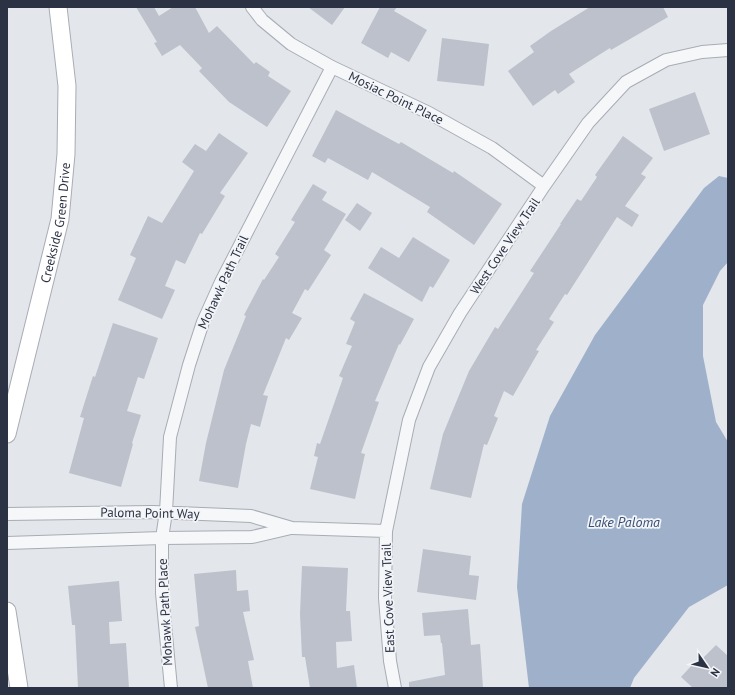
<svg xmlns="http://www.w3.org/2000/svg" width="735" height="695" viewBox="0 0 735 695" font-family="'PT Sans',sans-serif">
  <rect width="100%" height="100%" fill="#e3e6eb"/>
  <path fill="#9fb1ca" d="M 719,176 L 728,178 L 728,262 L 720,271 L 703,305 L 703,356 L 716,422 L 728,442 L 728,585 L 689,607 L 634,678 L 630,688 L 529,688 L 517,587 L 522,504 L 550,416 L 595,335 L 704,188 Z"/>
  <path fill="#bdc1cb" d="M 136,7 L 154,7 L 159,16 L 173,7 L 195,7 L 209,33 L 217,26 L 254,64 L 256,62 L 270,72 L 268,76 L 291,91 L 267,127 L 229,102 L 199,71 L 202,68 L 180,45 L 162,56 L 154,43 L 157,42 Z
    M 308,7 L 345,7 L 332,25 Z
    M 380,7 L 397,7 L 394,11 L 427,30 L 409,62 L 391,52 L 388,58 L 361,43 Z
    M 590,7 L 663,7 L 668,17 L 611,50 L 610,48 L 569,74 L 575,82 L 558,94 L 555,90 L 533,106 L 508,71 L 534,52 L 530,46 L 551,31 Z
    M 442,38 L 489,44 L 484,86 L 437,81 Z
    M 695,92 L 710,134 L 664,151 L 649,109 Z
    M 336,110 L 399,144 L 401,142 L 453,173 L 454,171 L 502,204 L 474,245 L 427,212 L 430,207 L 372,172 L 368,180 L 328,158 L 325,163 L 312,156 Z
    M 219,133 L 248,153 L 220,193 L 225,196 L 202,234 L 200,233 L 185,264 L 176,260 L 165,286 L 175,290 L 162,319 L 118,300 L 136,258 L 130,255 L 148,216 L 162,223 L 194,171 L 182,162 L 195,144 L 206,151 Z
    M 623,136 L 653,158 L 641,174 L 646,177 L 625,206 L 639,215 L 632,227 L 617,217 L 567,295 L 565,294 L 549,319 L 554,322 L 536,350 L 539,351 L 513,396 L 504,391 L 494,416 L 498,418 L 487,445 L 484,444 L 471,498 L 430,489 L 443,434 L 469,371 L 495,327 L 498,329 L 534,273 L 530,271 L 561,224 L 560,224 L 577,199 L 581,201 L 597,177 L 595,175 Z
    M 313,184 L 327,192 L 322,200 L 346,214 L 324,250 L 331,255 L 308,291 L 305,289 L 292,313 L 302,318 L 289,340 L 286,338 L 263,395 L 268,396 L 260,427 L 251,424 L 246,444 L 238,488 L 199,481 L 206,443 L 224,370 L 246,316 L 244,315 L 263,279 L 264,280 L 279,257 L 275,254 L 295,222 L 291,220 Z
    M 357,203 L 372,213 L 360,231 L 345,220 Z
    M 413,237 L 450,260 L 433,288 L 430,286 L 422,302 L 368,268 L 381,247 L 399,258 Z
    M 364,293 L 414,319 L 400,345 L 399,344 L 375,401 L 379,402 L 361,453 L 365,454 L 355,499 L 310,489 L 318,457 L 314,456 L 317,443 L 320,444 L 343,378 L 339,376 L 352,346 L 346,344 L 355,322 L 350,319 Z
    M 113,323 L 158,338 L 144,379 L 138,377 L 127,411 L 141,415 L 132,443 L 133,444 L 121,487 L 69,473 L 84,418 L 80,417 L 93,376 L 95,377 Z
    M 423,549 L 471,556 L 469,575 L 479,576 L 476,600 L 417,592 Z
    M 302,566 L 348,568 L 346,611 L 350,611 L 352,641 L 336,642 L 337,668 L 354,665 L 357,688 L 310,688 L 305,657 L 302,657 L 300,614 Z
    M 236,570 L 237,591 L 248,590 L 250,611 L 243,612 L 254,660 L 248,661 L 253,688 L 208,688 L 195,627 L 199,626 L 194,574 Z
    M 119,581 L 122,621 L 109,622 L 110,644 L 126,643 L 129,688 L 78,688 L 75,625 L 72,625 L 68,586 Z
    M 468,609 L 471,645 L 480,644 L 483,688 L 409,688 L 409,682 L 445,675 L 442,643 L 441,643 L 440,635 L 424,636 L 422,613 Z
    M 716,645 L 728,656 L 728,688 L 693,688 L 681,677 L 692,665 L 694,667 Z"/>
  <g fill="none" stroke-linecap="round" stroke-linejoin="round">
    <g stroke="#a8acb5" stroke-width="14">
      <path id="street" d="M 252,7 L 262,20 L 291,44 L 332,67 L 429,113 L 492,148 L 544,186
        M 7,514 L 153,512 L 251,516 L 292,528 L 386,531
        M 7,543 L 162,538 L 252,537 L 291,528
        M 171,688 L 162,593 L 162,538 L 166,512 L 170,437 L 189,365 L 203,322 L 221,282 L 332,67
        M 395,688 L 390,661 L 385,598 L 386,531 L 409,420 L 429,367 L 460,313 L 544,186 L 588,123 L 626,82 L 666,60 L 702,52 L 728,50"/>
    </g>
    <g stroke="#a8acb5" stroke-width="19">
      <g id="secondary">
        <path id="s1" d="M 7,434 L 60,219 L 66,154 L 67,86 L 58,7"/>
        <path d="M 7,611 L 19,688"/>
      </g>
    </g>
    <use href="#street" stroke="#f6f7f9" stroke-width="12"/>
    <use href="#secondary" stroke="#fff" stroke-width="17"/>
  </g>
  <g text-anchor="middle" dominant-baseline="central" stroke-width="3.5" stroke-linejoin="round" paint-order="stroke">
    <g font-size="13" fill="#2b3243" stroke="#f3f5f8">
      <text transform="translate(396 98) rotate(26)">Mosiac Point Place</text>
      <text stroke="none"><textPath href="#s1" startOffset="217">Creekside Green Drive</textPath></text>
      <text transform="translate(505 246) rotate(-56)">West Cove View Trail</text>
      <text transform="translate(223 282) rotate(-65)">Mohawk Path Trail</text>
      <text transform="translate(150 513) rotate(1)">Paloma Point Way</text>
      <text transform="translate(388 598) rotate(-92)">East Cove View Trail</text>
      <text transform="translate(165 612) rotate(-93)">Mohawk Path Place</text>
    </g>
    <g font-size="14" font-style="italic" fill="#364e76" stroke="#f3f5f8">
      <text x="624" y="522">Lake Paloma</text>
    </g>
  </g>
  <rect width="735" height="695" fill="none" stroke="#2b3243" stroke-width="16"/>
  <g transform="translate(707 667) rotate(124)" stroke="#f3f5f8" stroke-width="3" paint-order="stroke">
  <path d="M0-3L7 15L0 10L-7 15Z" fill="#2b3243"/>
  <text y="-6" font-size="11" font-weight="bold" text-anchor="middle" fill="#2b3243">N</text>
  </g>
</svg>
